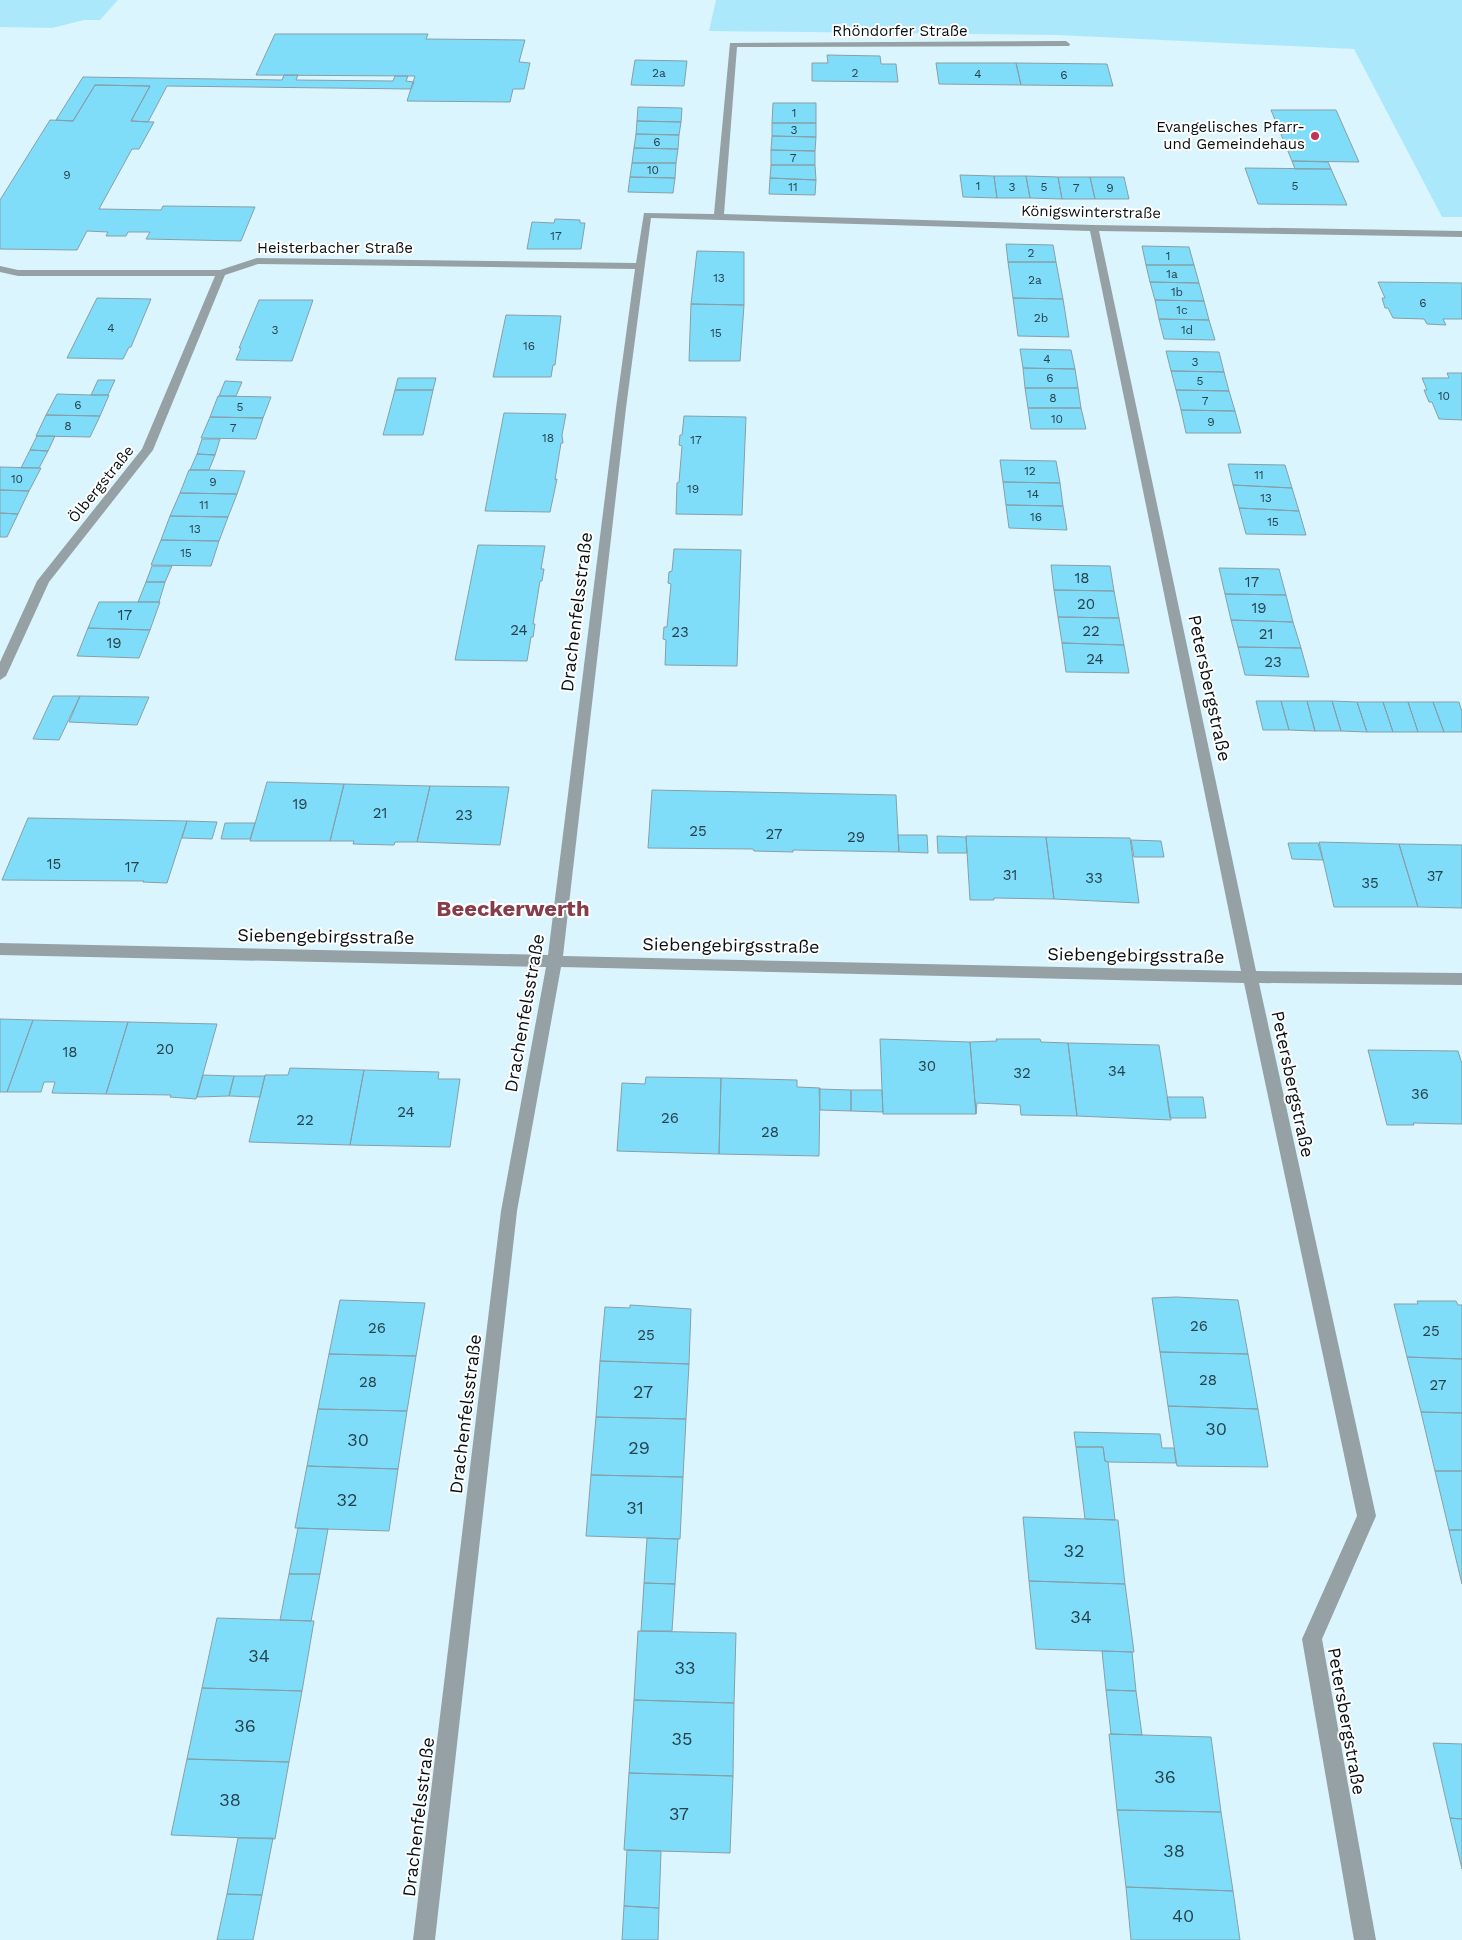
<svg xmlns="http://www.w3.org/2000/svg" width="1462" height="1940" viewBox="0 0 1462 1940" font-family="'Work Sans',sans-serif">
  <rect width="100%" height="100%" fill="#dbf5fe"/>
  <path fill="#ace8fc" d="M 0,0 L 118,0 L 100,20 L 84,20 L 52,28 L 0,27 Z
    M 716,0 L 1462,0 L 1462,217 L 1442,217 L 1354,49 L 1057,35 L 709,31 Z"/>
  <path fill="#80ddfa" stroke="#879fa7" d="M 275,34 L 428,34 L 426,39 L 525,40 L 519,62 L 530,63 L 524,89 L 513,89 L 510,102 L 407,101 L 415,76 L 256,75 Z
    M 827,55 L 880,56 L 881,64 L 896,64 L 898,82 L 812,81 L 812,63 L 828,63 Z
    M 635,60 L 687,61 L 684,86 L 631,85 Z
    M 936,63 L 1016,63 L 1021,85 L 939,84 Z
    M 1016,63 L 1107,64 L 1113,86 L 1021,85 Z
    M 284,75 L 298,75 L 296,80 L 393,81 L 395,76 L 408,76 L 406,81 L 414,82 L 411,89 L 167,86 L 148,122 L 131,121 L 150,86 L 95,85 L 73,121 L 56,120 L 83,77 L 282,80 Z
    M 95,85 L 150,86 L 131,121 L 154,122 L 139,149 L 132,149 L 99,209 L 161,210 L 163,206 L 255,207 L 241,241 L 146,239 L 150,232 L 128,232 L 126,236 L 106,236 L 108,232 L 87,231 L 77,250 L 0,249 L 0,200 L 50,120 L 73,121 Z
    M 773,103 L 816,103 L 816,123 L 772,123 Z
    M 638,107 L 682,108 L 681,122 L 637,121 Z
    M 1271,110 L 1336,110 L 1359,162 L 1292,161 Z
    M 637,121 L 681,122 L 679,135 L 636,134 Z
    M 772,123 L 816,123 L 816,137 L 772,136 Z
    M 636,134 L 679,135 L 678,149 L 634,148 Z
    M 772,136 L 816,137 L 815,151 L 771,150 Z
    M 634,148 L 678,149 L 676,163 L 632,163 Z
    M 771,150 L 815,151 L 815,165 L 771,165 Z
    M 1292,161 L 1328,162 L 1331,169 L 1295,169 Z
    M 632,163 L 676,163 L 675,178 L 630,177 Z
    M 771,165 L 815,165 L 816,180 L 770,178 Z
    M 1245,168 L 1331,169 L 1347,205 L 1258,204 Z
    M 960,175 L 994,176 L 997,198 L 963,197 Z
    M 994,176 L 1026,176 L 1030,198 L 997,198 Z
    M 1026,176 L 1058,177 L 1062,199 L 1030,198 Z
    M 630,177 L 675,178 L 673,193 L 628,192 Z
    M 1058,177 L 1090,177 L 1095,199 L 1062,199 Z
    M 1090,177 L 1124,177 L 1129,199 L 1095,199 Z
    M 770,178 L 816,180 L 815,195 L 769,194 Z
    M 555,219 L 580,220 L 580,223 L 585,223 L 581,249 L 527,249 L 532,222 L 554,223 Z
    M 1006,244 L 1053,245 L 1056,262 L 1008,262 Z
    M 1142,246 L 1189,247 L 1194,265 L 1146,265 Z
    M 697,251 L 744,252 L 744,305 L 691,304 Z
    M 1008,262 L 1056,262 L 1063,299 L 1013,298 Z
    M 1146,265 L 1194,265 L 1199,283 L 1150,282 Z
    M 1150,282 L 1199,283 L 1204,301 L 1155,300 Z
    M 1378,282 L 1462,283 L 1462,319 L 1443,319 L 1446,325 L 1427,324 L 1424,319 L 1393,318 L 1388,308 L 1385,308 L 1382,298 L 1385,298 Z
    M 97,298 L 151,299 L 131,347 L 129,347 L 123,359 L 67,358 Z
    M 1013,298 L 1063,299 L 1069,337 L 1018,336 Z
    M 259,300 L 313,300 L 292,361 L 236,360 L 241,348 L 239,348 Z
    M 1155,300 L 1204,301 L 1209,320 L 1159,319 Z
    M 691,304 L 744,305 L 740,361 L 689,361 Z
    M 506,315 L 561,316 L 555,365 L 553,365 L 551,377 L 493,377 Z
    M 1159,319 L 1209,320 L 1215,340 L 1164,339 Z
    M 1020,349 L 1071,350 L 1075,369 L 1023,368 Z
    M 1166,351 L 1219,352 L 1224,372 L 1171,371 Z
    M 1023,368 L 1075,369 L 1078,388 L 1025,388 Z
    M 1171,371 L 1224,372 L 1229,391 L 1176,390 Z
    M 1447,373 L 1462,373 L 1462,420 L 1439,419 L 1432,402 L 1429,402 L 1424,390 L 1427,390 L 1422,378 L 1449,378 Z
    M 398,378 L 436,378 L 433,390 L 395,390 Z
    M 98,380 L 115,380 L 108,395 L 91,395 Z
    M 225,381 L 242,382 L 236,396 L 219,396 Z
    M 1025,388 L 1078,388 L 1081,408 L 1028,408 Z
    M 395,390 L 433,390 L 423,435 L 383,435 Z
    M 1176,390 L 1229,391 L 1235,411 L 1181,410 Z
    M 57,394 L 91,395 L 109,395 L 100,416 L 46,415 Z
    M 218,396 L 219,396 L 271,397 L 263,418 L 210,417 Z
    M 1028,408 L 1081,408 L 1086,429 L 1031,429 Z
    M 1181,410 L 1235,411 L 1241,433 L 1186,433 Z
    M 504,413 L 566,414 L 562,435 L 563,443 L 561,443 L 555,480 L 557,479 L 550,512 L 485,511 Z
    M 46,415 L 100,416 L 90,437 L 36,436 Z
    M 684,416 L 746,417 L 742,515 L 676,514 L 677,483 L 679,482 L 682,446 L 679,445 L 680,435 L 682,435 Z
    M 210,417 L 263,418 L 256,439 L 201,438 Z
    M 37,436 L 55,436 L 48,451 L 30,450 Z
    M 202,439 L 220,439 L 215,455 L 197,454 Z
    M 30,450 L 48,451 L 39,468 L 21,468 Z
    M 197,454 L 215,455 L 209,470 L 190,470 Z
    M 1000,460 L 1056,461 L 1060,483 L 1003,482 Z
    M 1228,464 L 1285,465 L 1292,488 L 1233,485 Z
    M 0,467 L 39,468 L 41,468 L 29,491 L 0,490 Z
    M 189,470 L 209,470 L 245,471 L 237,494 L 180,493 Z
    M 1003,482 L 1060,483 L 1063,506 L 1006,505 Z
    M 1233,485 L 1292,488 L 1299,511 L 1239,508 Z
    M 0,490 L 29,491 L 18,514 L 0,513 Z
    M 180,493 L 237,494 L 228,517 L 170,516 Z
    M 1006,505 L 1063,506 L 1067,530 L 1009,528 Z
    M 1239,508 L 1299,511 L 1306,535 L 1246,534 Z
    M 0,513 L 18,514 L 7,537 L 0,537 Z
    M 170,516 L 228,517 L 219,541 L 161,540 Z
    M 161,540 L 219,541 L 211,566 L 151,565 Z
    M 478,545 L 545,546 L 541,569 L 544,569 L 542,581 L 540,581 L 533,624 L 535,624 L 533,637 L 531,637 L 527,661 L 455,660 Z
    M 674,549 L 741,550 L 737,666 L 665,665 L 666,640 L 663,639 L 664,627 L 667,627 L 671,584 L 668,583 L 669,572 L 672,571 Z
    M 1051,565 L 1110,566 L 1114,591 L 1054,590 Z
    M 152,566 L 172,566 L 165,582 L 146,582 Z
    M 1219,568 L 1279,569 L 1286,595 L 1225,594 Z
    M 146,582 L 165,582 L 159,602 L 138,602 Z
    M 1054,590 L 1114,591 L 1119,618 L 1058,617 Z
    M 1225,594 L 1286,595 L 1293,622 L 1231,620 Z
    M 99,602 L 160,602 L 150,630 L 88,628 Z
    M 1058,617 L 1119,618 L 1124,645 L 1062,643 Z
    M 1231,620 L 1293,622 L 1301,648 L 1238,647 Z
    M 88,628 L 150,630 L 139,658 L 77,656 Z
    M 1062,643 L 1124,645 L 1129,673 L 1066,672 Z
    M 1238,647 L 1301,648 L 1309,677 L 1245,675 Z
    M 53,696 L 80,696 L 59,740 L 33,739 Z
    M 80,696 L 149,697 L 137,725 L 69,722 Z
    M 1256,701 L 1281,701 L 1289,730 L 1263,730 Z
    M 1281,701 L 1307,701 L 1315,731 L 1289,730 Z
    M 1307,701 L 1332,701 L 1341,731 L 1315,731 Z
    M 1332,701 L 1357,702 L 1367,732 L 1341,731 Z
    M 1357,702 L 1383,702 L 1393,732 L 1367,732 Z
    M 1383,702 L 1408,702 L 1418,732 L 1393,732 Z
    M 1408,702 L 1433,702 L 1444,732 L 1418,732 Z
    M 1433,702 L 1459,702 L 1462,712 L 1462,732 L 1444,732 Z
    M 267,782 L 344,784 L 330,841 L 250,841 Z
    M 344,784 L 430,786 L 417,842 L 395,842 L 394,845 L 353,844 L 354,841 L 330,841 Z
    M 430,786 L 509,787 L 500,845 L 417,842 Z
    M 652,790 L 896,795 L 899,852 L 793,850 L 793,852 L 754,851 L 753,849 L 648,848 Z
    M 28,818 L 187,821 L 167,883 L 143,882 L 144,881 L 2,880 Z
    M 187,821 L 217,822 L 212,839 L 182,838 Z
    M 225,823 L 255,823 L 250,839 L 221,839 Z
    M 898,835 L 927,835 L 928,853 L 899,852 Z
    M 937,836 L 966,837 L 967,853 L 938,853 Z
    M 966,836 L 1046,837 L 1054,899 L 994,898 L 994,900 L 970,900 Z
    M 1046,837 L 1130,838 L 1139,903 L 1054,899 Z
    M 1131,840 L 1161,841 L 1164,857 L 1134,857 Z
    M 1319,842 L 1399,844 L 1418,907 L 1334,907 Z
    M 1288,843 L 1318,843 L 1323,860 L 1292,859 Z
    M 1399,844 L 1462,845 L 1462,908 L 1418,907 Z
    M 0,1019 L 33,1020 L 7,1092 L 0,1092 Z
    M 33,1020 L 128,1022 L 106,1094 L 52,1093 L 55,1082 L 44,1082 L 41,1092 L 7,1092 Z
    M 128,1022 L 217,1024 L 196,1099 L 170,1097 L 171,1095 L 106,1094 Z
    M 880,1039 L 970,1042 L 976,1114 L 883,1114 Z
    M 996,1039 L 1040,1039 L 1041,1042 L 1068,1043 L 1077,1116 L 1021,1115 L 1020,1105 L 977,1103 L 976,1114 L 970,1042 L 997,1041 Z
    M 1068,1043 L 1159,1045 L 1171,1120 L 1077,1116 Z
    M 1368,1050 L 1458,1051 L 1462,1064 L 1462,1124 L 1413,1123 L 1414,1125 L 1387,1125 Z
    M 290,1068 L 364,1070 L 350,1145 L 249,1142 L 265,1075 L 288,1075 Z
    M 364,1070 L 439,1072 L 438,1079 L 460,1079 L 450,1147 L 350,1145 Z
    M 203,1075 L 234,1076 L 229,1096 L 197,1097 Z
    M 234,1076 L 265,1076 L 260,1097 L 229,1096 Z
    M 646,1077 L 721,1078 L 719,1154 L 617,1151 L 622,1083 L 645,1084 Z
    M 721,1078 L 797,1080 L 797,1087 L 820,1088 L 819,1156 L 719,1154 Z
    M 819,1089 L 851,1090 L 851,1111 L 820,1110 Z
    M 851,1090 L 882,1090 L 883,1112 L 851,1111 Z
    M 1167,1097 L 1203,1097 L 1206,1118 L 1170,1118 Z
    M 1176,1297 L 1238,1300 L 1248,1354 L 1160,1352 L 1152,1298 Z
    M 340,1300 L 425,1303 L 416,1356 L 329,1354 Z
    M 1417,1301 L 1456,1301 L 1458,1305 L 1462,1305 L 1462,1359 L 1407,1357 L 1394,1304 L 1418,1304 Z
    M 630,1305 L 691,1309 L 689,1364 L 600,1361 L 605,1307 L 630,1308 Z
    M 1160,1352 L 1248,1354 L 1258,1409 L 1168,1406 Z
    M 329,1354 L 416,1356 L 407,1411 L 318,1409 Z
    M 1407,1357 L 1462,1359 L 1462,1413 L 1421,1412 Z
    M 600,1361 L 689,1364 L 686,1419 L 596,1417 Z
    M 1168,1406 L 1258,1409 L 1268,1467 L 1177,1466 Z
    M 318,1409 L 407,1411 L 398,1469 L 307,1466 Z
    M 1421,1412 L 1462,1413 L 1462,1471 L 1435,1471 Z
    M 596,1417 L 686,1419 L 683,1477 L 591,1475 Z
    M 1074,1432 L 1160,1434 L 1162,1448 L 1174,1448 L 1176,1463 L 1108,1462 L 1105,1461 L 1103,1447 L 1076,1447 Z
    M 1076,1447 L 1103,1447 L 1105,1461 L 1108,1462 L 1115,1520 L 1085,1519 Z
    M 307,1466 L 398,1469 L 389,1531 L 295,1528 Z
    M 1435,1471 L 1462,1471 L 1462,1530 L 1449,1530 Z
    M 591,1475 L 683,1477 L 680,1539 L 586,1536 Z
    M 1023,1517 L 1118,1520 L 1125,1584 L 1029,1581 Z
    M 298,1528 L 328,1529 L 320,1574 L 289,1574 Z
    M 1449,1530 L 1462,1530 L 1462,1584 Z
    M 647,1538 L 678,1539 L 675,1584 L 644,1583 Z
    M 289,1574 L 320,1574 L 311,1621 L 280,1620 Z
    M 1029,1581 L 1125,1584 L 1134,1652 L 1036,1649 Z
    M 644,1583 L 675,1584 L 672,1631 L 641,1631 Z
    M 217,1618 L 314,1621 L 302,1691 L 202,1688 Z
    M 638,1631 L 736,1633 L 734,1703 L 634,1700 Z
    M 1102,1651 L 1132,1652 L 1136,1691 L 1106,1690 Z
    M 202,1688 L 302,1691 L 289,1762 L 187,1759 Z
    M 1106,1690 L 1136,1691 L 1142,1735 L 1111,1734 Z
    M 634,1700 L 734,1703 L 733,1776 L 629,1773 Z
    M 1109,1734 L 1211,1737 L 1221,1812 L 1117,1810 Z
    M 1433,1743 L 1462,1744 L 1462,1819 L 1450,1818 Z
    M 187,1759 L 289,1762 L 275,1839 L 171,1835 Z
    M 629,1773 L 733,1776 L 730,1853 L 624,1850 Z
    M 1117,1810 L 1221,1812 L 1233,1891 L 1126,1887 Z
    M 1450,1818 L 1462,1819 L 1462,1869 Z
    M 238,1838 L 273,1838 L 262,1895 L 227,1894 Z
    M 627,1850 L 661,1851 L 659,1908 L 624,1906 Z
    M 1126,1887 L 1233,1891 L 1240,1940 L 1131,1940 Z
    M 227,1894 L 262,1895 L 253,1940 L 217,1940 Z
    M 624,1906 L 659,1908 L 658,1940 L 622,1940 Z"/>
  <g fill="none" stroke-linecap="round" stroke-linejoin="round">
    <path fill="#96a1a5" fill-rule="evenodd" d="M 1066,41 L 1070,44 L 1069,46 L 737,47 L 724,214 L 1094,225 L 1462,231 L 1462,237 L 1099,231 L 1256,971 L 1462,973 L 1462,985 L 1259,983 L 1376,1516 L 1322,1639 L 1376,1940 L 1354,1940 L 1302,1639 L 1357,1516 L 1244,983 L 561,967 L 517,1211 L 435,1940 L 413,1940 L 501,1211 L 546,967 L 0,955 L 0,943 L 548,955 L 616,408 L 635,269 L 258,264 L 225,275 L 153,450 L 49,582 L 6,676 L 0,680 L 0,662 L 37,581 L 142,449 L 215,276 L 18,276 L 0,272 L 0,266 L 18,270 L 220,270 L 257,258 L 636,263 L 644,213 L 714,214 L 730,43 ZM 651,218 L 1090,231 L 1241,971 L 563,956 L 626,408 Z"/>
  </g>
  <circle fill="#c3345a" stroke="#fff" stroke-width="2" cx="1315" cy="136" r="5"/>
  <g text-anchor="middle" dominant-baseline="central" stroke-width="4" stroke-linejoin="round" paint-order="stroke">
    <g font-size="12" fill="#26434d">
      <text x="659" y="73">2a</text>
      <text x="855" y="73">2</text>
      <text x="978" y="74">4</text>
      <text x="1064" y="75">6</text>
      <text x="794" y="113">1</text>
      <text x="794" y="130">3</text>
      <text x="657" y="142">6</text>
      <text x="793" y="158">7</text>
      <text x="653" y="170">10</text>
      <text x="67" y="175">9</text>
      <text x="978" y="186">1</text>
      <text x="1295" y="186">5</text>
      <text x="793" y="187">11</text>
      <text x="1012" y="187">3</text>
      <text x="1044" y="187">5</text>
      <text x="1076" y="188">7</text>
      <text x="1110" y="188">9</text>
      <text x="556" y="236">17</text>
      <text x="1031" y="253">2</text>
      <text x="1168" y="256">1</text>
      <text x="1172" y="274">1a</text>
      <text x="719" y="278">13</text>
      <text x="1035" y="280">2a</text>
      <text x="1177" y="292">1b</text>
      <text x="1423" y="303">6</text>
      <text x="1182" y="310">1c</text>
      <text x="1041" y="318">2b</text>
      <text x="111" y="328">4</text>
      <text x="275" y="330">3</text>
      <text x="1187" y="330">1d</text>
      <text x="716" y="333">15</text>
      <text x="529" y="346">16</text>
      <text x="1047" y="359">4</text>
      <text x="1195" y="362">3</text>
      <text x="1050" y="378">6</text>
      <text x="1200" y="381">5</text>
      <text x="1444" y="396">10</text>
      <text x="1053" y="398">8</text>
      <text x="1205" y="401">7</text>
      <text x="78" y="405">6</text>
      <text x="240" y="407">5</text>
      <text x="1057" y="419">10</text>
      <text x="1211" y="422">9</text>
      <text x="68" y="426">8</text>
      <text x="233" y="428">7</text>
      <text x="548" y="438">18</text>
      <text x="696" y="440">17</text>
      <text x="1030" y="471">12</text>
      <text x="1259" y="475">11</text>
      <text x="17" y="479">10</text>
      <text x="213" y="482">9</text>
      <text x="693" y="489">19</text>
      <text x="1033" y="494">14</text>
      <text x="1266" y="498">13</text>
      <text x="204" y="505">11</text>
      <text x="1036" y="517">16</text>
      <text x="1273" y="522">15</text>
      <text x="195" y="529">13</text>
      <text x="186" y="553">15</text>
    </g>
    <g font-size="15" fill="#081013" stroke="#fff">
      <text x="900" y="31">Rhöndorfer Straße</text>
      <text transform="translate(1091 212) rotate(1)">Königswinterstraße</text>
      <text x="335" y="248">Heisterbacher Straße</text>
      <text transform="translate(101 484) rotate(-51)">Ölbergstraße</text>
    </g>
    <g font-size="15" fill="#081013" stroke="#fff" text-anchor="end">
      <text x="1305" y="127">Evangelisches Pfarr-<tspan x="1305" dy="17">und Gemeindehaus</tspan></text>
    </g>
    <g font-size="15" fill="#26434d">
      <text x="1082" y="578">18</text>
      <text x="1252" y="582">17</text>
      <text x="1086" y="604">20</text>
      <text x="1259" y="608">19</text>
      <text x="125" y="615">17</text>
      <text x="519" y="630">24</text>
      <text x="1091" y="631">22</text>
      <text x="680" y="632">23</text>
      <text x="1266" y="634">21</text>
      <text x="114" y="643">19</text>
      <text x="1095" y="659">24</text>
      <text x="1273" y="662">23</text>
      <text x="300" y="804">19</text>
      <text x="380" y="813">21</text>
      <text x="464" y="815">23</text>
      <text x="698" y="831">25</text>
      <text x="774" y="834">27</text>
      <text x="856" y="837">29</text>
      <text x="54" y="864">15</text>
      <text x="132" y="867">17</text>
      <text x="1010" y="875">31</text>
      <text x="1435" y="876">37</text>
      <text x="1094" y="878">33</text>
      <text x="1370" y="883">35</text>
      <text x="165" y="1049">20</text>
      <text x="70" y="1052">18</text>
      <text x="927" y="1066">30</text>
      <text x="1117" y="1071">34</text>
      <text x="1022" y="1073">32</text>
      <text x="1420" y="1094">36</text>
      <text x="406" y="1112">24</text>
      <text x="670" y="1118">26</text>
      <text x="305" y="1120">22</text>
      <text x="770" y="1132">28</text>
      <text x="1199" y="1326">26</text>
      <text x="377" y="1328">26</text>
      <text x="1431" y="1331">25</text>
      <text x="646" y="1335">25</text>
      <text x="1208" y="1380">28</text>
      <text x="368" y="1382">28</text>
      <text x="1438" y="1385">27</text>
    </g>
    <g font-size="18" fill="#081013" stroke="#fff">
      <text transform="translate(576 612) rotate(-83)">Drachenfelsstraße</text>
      <text transform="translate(1210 688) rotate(78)">Petersbergstraße</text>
      <text transform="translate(326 936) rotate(1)">Siebengebirgsstraße</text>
      <text transform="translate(731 945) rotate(1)">Siebengebirgsstraße</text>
      <text transform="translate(1136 955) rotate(1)">Siebengebirgsstraße</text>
      <text transform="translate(524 1013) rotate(-80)">Drachenfelsstraße</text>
      <text transform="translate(1293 1084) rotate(78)">Petersbergstraße</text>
      <text transform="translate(465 1414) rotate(-83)">Drachenfelsstraße</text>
      <text transform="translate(1347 1721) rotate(80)">Petersbergstraße</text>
      <text transform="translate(418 1817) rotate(-83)">Drachenfelsstraße</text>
    </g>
    <g font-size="18" fill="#26434d">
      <text x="643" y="1391">27</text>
      <text x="1216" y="1428">30</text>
      <text x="358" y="1439">30</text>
      <text x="639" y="1447">29</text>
      <text x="347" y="1499">32</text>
      <text x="635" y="1507">31</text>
      <text x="1074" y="1550">32</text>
      <text x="1081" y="1616">34</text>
      <text x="259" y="1655">34</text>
      <text x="685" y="1667">33</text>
      <text x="245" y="1725">36</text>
      <text x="682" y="1738">35</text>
      <text x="1165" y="1776">36</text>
      <text x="230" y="1799">38</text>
      <text x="679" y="1813">37</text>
      <text x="1174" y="1850">38</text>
      <text x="1183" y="1915">40</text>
    </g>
    <g font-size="22" font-weight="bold" fill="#853d4b" stroke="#fff">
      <text x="513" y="908">Beeckerwerth</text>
    </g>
  </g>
</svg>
